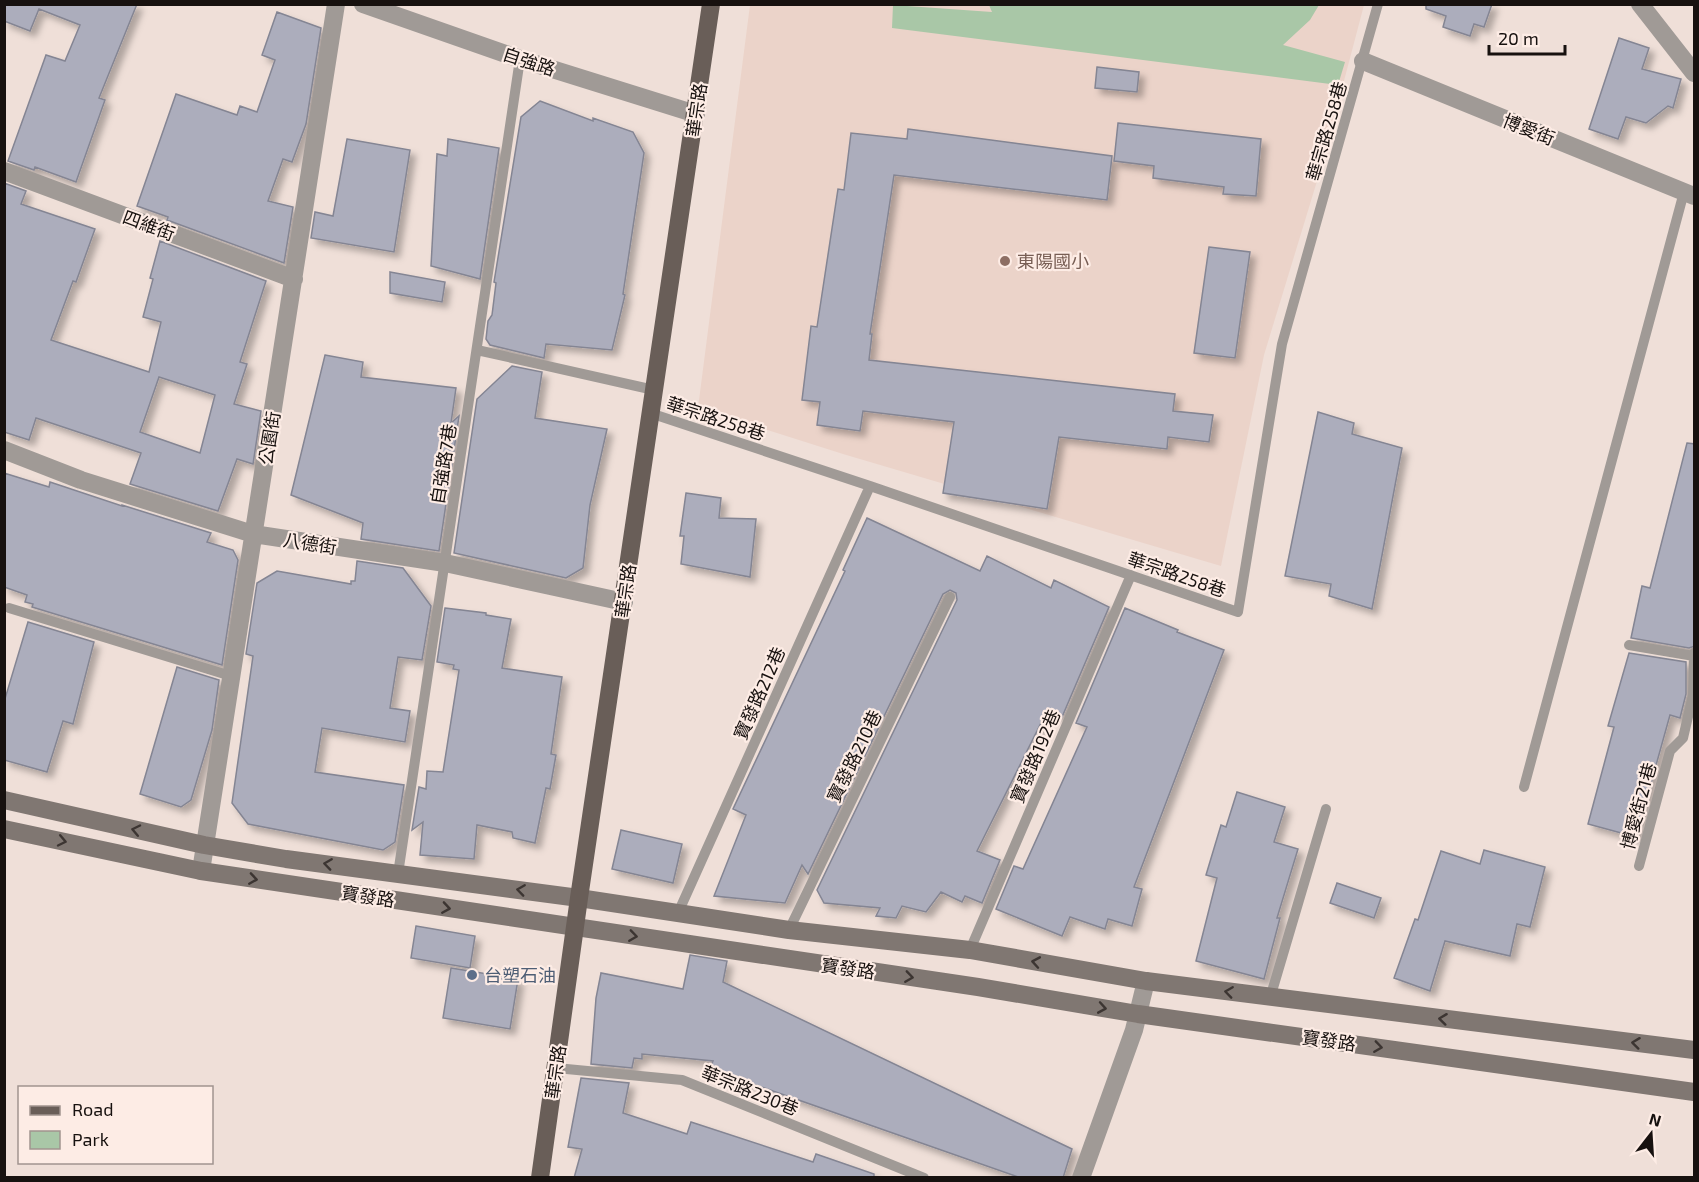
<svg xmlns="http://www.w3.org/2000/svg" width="1699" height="1182" viewBox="0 0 1699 1182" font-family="'Exo 2','Noto Sans TC',sans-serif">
  <defs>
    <filter id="shadow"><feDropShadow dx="5.5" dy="5.5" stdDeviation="3" flood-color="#0004"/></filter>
  </defs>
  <rect width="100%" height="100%" fill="#efdfd8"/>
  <path fill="#ebd3c9" d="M 750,5 L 1364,5 L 1321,168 L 1264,355 L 1221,566 L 843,454 L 698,408 Z"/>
  <path fill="#a9c7a7" d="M 893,5 L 992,12 L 989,5 L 1319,5 L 1310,20 L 1283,45 L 1345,62 L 1338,85 L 892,28 Z"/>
  <path fill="#acadbc" stroke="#848593" stroke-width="1.5" fill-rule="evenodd" filter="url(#shadow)" d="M 4,4 L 137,4 L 99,98 L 105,100 L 76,182 L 35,167 L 34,170 L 8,161 L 46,55 L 65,61 L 80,25 L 39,9 L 30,31 L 4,21 Z
    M 1426,4 L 1492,4 L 1484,27 L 1474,24 L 1470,36 L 1443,27 L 1446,16 L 1426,9 Z
    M 277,12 L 321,28 L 306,124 L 292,162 L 283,159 L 268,201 L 293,207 L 284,263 L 167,220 L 168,217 L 137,206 L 176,94 L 237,115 L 240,106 L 257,112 L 275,60 L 262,55 Z
    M 1619,38 L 1649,48 L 1642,69 L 1681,79 L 1673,108 L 1668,106 L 1646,123 L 1626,117 L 1618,139 L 1589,129 Z
    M 1097,67 L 1139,72 L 1137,92 L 1095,88 Z
    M 540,101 L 593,121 L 593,118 L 633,132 L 644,153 L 623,294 L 625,295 L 612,350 L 546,344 L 544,358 L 490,345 L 486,339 L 488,321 L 492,315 L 496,283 L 494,282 L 521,117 Z
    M 1118,123 L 1261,139 L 1256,196 L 1223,194 L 1224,187 L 1153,178 L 1154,166 L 1114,161 Z
    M 908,129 L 1112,156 L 1107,200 L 894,175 L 870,334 L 872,334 L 869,360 L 1175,394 L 1173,411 L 1213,415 L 1209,442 L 1168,437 L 1167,449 L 1059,437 L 1047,509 L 943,493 L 954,422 L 863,411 L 860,431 L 817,425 L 820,402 L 802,400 L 811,326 L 817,327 L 838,189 L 844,190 L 851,133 L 907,139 Z
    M 347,139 L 410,150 L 394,252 L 311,238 L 315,212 L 333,216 Z
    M 448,139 L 499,148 L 480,279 L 431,266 L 437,154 L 447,156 Z
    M 4,183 L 26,191 L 21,204 L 95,229 L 76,282 L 73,281 L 51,340 L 149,372 L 161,322 L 143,317 L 153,279 L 150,278 L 160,241 L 266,281 L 240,362 L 247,364 L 234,404 L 261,411 L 253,464 L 237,459 L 218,511 L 130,484 L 141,453 L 36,418 L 29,440 L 4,432 ZM 159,377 L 215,395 L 200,453 L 140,432 Z
    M 1209,247 L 1250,252 L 1235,358 L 1194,353 Z
    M 390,272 L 445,282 L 442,302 L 390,293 Z
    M 325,355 L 363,362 L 361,377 L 456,388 L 451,423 L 459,416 L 439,551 L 361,539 L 363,523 L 291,495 Z
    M 512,366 L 542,372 L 535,418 L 607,429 L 590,505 L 583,568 L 566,578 L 454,553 L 477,399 Z
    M 1318,412 L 1354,423 L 1352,434 L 1402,448 L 1372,609 L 1329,596 L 1331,584 L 1285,576 Z
    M 1687,443 L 1695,444 L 1695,646 L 1689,648 L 1631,638 L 1642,586 L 1650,588 Z
    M 4,473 L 49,487 L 50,482 L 122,506 L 122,505 L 211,533 L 207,542 L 233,550 L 238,560 L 222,665 L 32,607 L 33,604 L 25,602 L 27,595 L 4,587 Z
    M 686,493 L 721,498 L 719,518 L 756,519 L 750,577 L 681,564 L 684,536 L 680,536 Z
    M 867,518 L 980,571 L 987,556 L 1051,588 L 1054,580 L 1109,607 L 1062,717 L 1047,711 L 977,851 L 1000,860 L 982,903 L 965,896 L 962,902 L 941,892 L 926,912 L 902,906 L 896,918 L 876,916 L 880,908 L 824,903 L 817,890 L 957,600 L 956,593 L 950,590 L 943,594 L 808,874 L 802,865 L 785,903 L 714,896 L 746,815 L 733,809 L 845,571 L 843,570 Z
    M 357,561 L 403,568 L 431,606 L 422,660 L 398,657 L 390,708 L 410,711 L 405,742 L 322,728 L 315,772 L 404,785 L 395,842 L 383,850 L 248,824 L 232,803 L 253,656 L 246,654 L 257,583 L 277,571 L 351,584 L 351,581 L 355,581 Z
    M 445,608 L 486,613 L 486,615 L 511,619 L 502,668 L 562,677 L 551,754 L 556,755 L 550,789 L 546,788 L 535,843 L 513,838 L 512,832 L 477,825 L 474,859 L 420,855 L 423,822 L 412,830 L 419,787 L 426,789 L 427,771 L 443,772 L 459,670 L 453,669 L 454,665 L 437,662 Z
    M 1125,608 L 1178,630 L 1177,632 L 1224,650 L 1134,887 L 1142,889 L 1132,926 L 1108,919 L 1105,929 L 1070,917 L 1062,936 L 996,909 L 1014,866 L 1023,869 L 1087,727 L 1076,723 Z
    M 28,622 L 94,642 L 73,724 L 63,721 L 47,772 L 4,760 L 4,702 Z
    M 1629,653 L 1686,662 L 1686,694 L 1680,718 L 1670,715 L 1636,837 L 1588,824 L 1614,727 L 1608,726 Z
    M 177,667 L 219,680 L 212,730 L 191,800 L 181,807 L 140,794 Z
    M 1237,792 L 1285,807 L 1274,842 L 1298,849 L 1277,918 L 1280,918 L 1264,979 L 1196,961 L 1217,878 L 1206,875 L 1221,825 L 1226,827 Z
    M 621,830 L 682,844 L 673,883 L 612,869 Z
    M 1484,850 L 1545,867 L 1530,927 L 1517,924 L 1510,956 L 1445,941 L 1430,991 L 1394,978 L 1415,919 L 1418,920 L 1441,851 L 1480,864 Z
    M 1337,883 L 1381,898 L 1374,918 L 1330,903 Z
    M 416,926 L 475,936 L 470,968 L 411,958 Z
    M 690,955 L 727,961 L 723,982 L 1072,1149 L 1063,1178 L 1021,1178 L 710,1069 L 713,1061 L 642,1054 L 642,1059 L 634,1058 L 632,1068 L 591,1064 L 596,998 L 601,973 L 683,989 Z
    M 451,968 L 518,979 L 510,1029 L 443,1018 Z
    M 581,1078 L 629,1083 L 623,1113 L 687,1134 L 691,1122 L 813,1162 L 816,1154 L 874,1174 L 874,1178 L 574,1178 L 582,1149 L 568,1147 Z"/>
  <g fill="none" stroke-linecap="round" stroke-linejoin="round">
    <path stroke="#a09a96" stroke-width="10" d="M 477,350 L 654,390
      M 650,413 L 870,486 L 1238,612 L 1282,344 L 1378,4
      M 9,608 L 231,676
      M 1629,645 L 1694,656
      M 1524,787 L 1684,192
      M 1639,866 L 1670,751 L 1683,738 L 1693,695 L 1694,653
      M 398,874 L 520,59
      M 678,913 L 870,486
      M 789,930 L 950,597
      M 970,950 L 1131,575
      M 1270,998 L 1326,809
      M 556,1068 L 682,1080 L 924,1178"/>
    <path stroke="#a09a96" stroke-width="18" d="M 363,4 L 520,59 L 696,114
      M 1640,4 L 1694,73
      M 1363,61 L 1694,196
      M 4,171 L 294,279
      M 4,450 L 81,480 L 253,534 L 445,563 L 624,602
      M 201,871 L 336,4
      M 1081,1178 L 1134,1030 L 1146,981"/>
    <path stroke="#807772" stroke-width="18" d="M 4,800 L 204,845 L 286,859 L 579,898 L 789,930 L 970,950 L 1146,981 L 1694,1050
      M 4,829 L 201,871 L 978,987 L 1138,1014 L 1694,1092"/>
    <path stroke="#695e58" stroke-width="18" d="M 540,1178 L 579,898 L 711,4"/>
  </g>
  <defs><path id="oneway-chevron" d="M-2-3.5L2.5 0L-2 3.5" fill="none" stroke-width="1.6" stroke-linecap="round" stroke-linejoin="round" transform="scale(1.5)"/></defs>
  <g stroke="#3c3532">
    <use href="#oneway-chevron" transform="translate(136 830) rotate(-168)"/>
    <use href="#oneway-chevron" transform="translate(62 841) rotate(12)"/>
    <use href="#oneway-chevron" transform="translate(328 864) rotate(-172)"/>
    <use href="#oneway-chevron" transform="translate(253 879) rotate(9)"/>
    <use href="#oneway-chevron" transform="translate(521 890) rotate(-172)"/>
    <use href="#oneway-chevron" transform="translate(446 908) rotate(9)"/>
    <use href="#oneway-chevron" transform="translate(633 936) rotate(8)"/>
    <use href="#oneway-chevron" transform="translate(1036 962) rotate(-170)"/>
    <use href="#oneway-chevron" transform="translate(909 977) rotate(8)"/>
    <use href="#oneway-chevron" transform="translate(1229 992) rotate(-172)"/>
    <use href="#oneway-chevron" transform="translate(1102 1008) rotate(10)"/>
    <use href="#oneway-chevron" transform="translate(1443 1019) rotate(-173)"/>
    <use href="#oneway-chevron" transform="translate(1636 1043) rotate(-173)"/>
    <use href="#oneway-chevron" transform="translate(1378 1047) rotate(8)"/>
  </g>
  <circle fill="#8d6e63" stroke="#fdece5" stroke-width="2" cx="1005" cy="261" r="6"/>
  <circle fill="#5c6f8a" stroke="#fdece5" stroke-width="2" cx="472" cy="975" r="6"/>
  <g text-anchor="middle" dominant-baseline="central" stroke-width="4.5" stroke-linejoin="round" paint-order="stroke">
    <g font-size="18" fill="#17110f" stroke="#fdece5">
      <text transform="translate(529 61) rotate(18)">自強路</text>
      <text transform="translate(696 110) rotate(-82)">華宗路</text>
      <text transform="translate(1529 129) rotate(22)">博愛街</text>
      <text transform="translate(1326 131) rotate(-74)">華宗路258巷</text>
      <text transform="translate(149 225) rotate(20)">四維街</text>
      <text transform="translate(716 418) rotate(18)">華宗路258巷</text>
      <text transform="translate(269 438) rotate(-81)">公園街</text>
      <text transform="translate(443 464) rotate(-81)">自強路7巷</text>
      <text transform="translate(310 543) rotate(9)">八德街</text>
      <text transform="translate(1177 574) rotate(19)">華宗路258巷</text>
      <text transform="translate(625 591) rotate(-82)">華宗路</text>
      <text transform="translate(759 693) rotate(-66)">寶發路212巷</text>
      <text transform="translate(854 756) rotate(-64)">寶發路210巷</text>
      <text transform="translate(1035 756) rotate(-67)">寶發路192巷</text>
      <text transform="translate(1638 806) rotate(-75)">博愛街21巷</text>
      <text transform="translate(368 896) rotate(9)">寶發路</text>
      <text transform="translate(848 968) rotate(8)">寶發路</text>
      <text transform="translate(1329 1040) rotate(8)">寶發路</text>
      <text transform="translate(555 1072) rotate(-82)">華宗路</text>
      <text transform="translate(750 1090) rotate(22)">華宗路230巷</text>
    </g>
    <g font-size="18" fill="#785e54" stroke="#fdece5" text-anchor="start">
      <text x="1017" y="261">東陽國小</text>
    </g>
    <g font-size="18" fill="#4e5e75" stroke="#fdece5" text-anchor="start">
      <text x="484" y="975">台塑石油</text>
    </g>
  </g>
  <rect width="1699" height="1182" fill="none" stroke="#17110f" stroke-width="12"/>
  <rect x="18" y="1086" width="195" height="78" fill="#fdece5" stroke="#a1948f" stroke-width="1.5"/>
  <rect x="30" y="1106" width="30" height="9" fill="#695e58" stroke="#a1948f" stroke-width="1.5"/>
  <text x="72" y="1116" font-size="18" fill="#17110f">Road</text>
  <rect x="30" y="1131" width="30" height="18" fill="#a9c7a7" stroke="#a1948f" stroke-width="1.5"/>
  <text x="72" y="1146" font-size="18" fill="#17110f">Park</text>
  <g transform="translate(1651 1134) rotate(17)" stroke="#fdece5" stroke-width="4.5" paint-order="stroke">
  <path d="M0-4.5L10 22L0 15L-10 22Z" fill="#17110f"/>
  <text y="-9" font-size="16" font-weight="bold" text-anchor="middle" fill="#17110f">N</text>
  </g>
  <path d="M1489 45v9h76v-9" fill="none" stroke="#17110f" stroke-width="3"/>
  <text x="1498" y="45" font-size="18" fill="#17110f" stroke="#fdece5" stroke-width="4.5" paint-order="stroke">20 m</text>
</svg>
